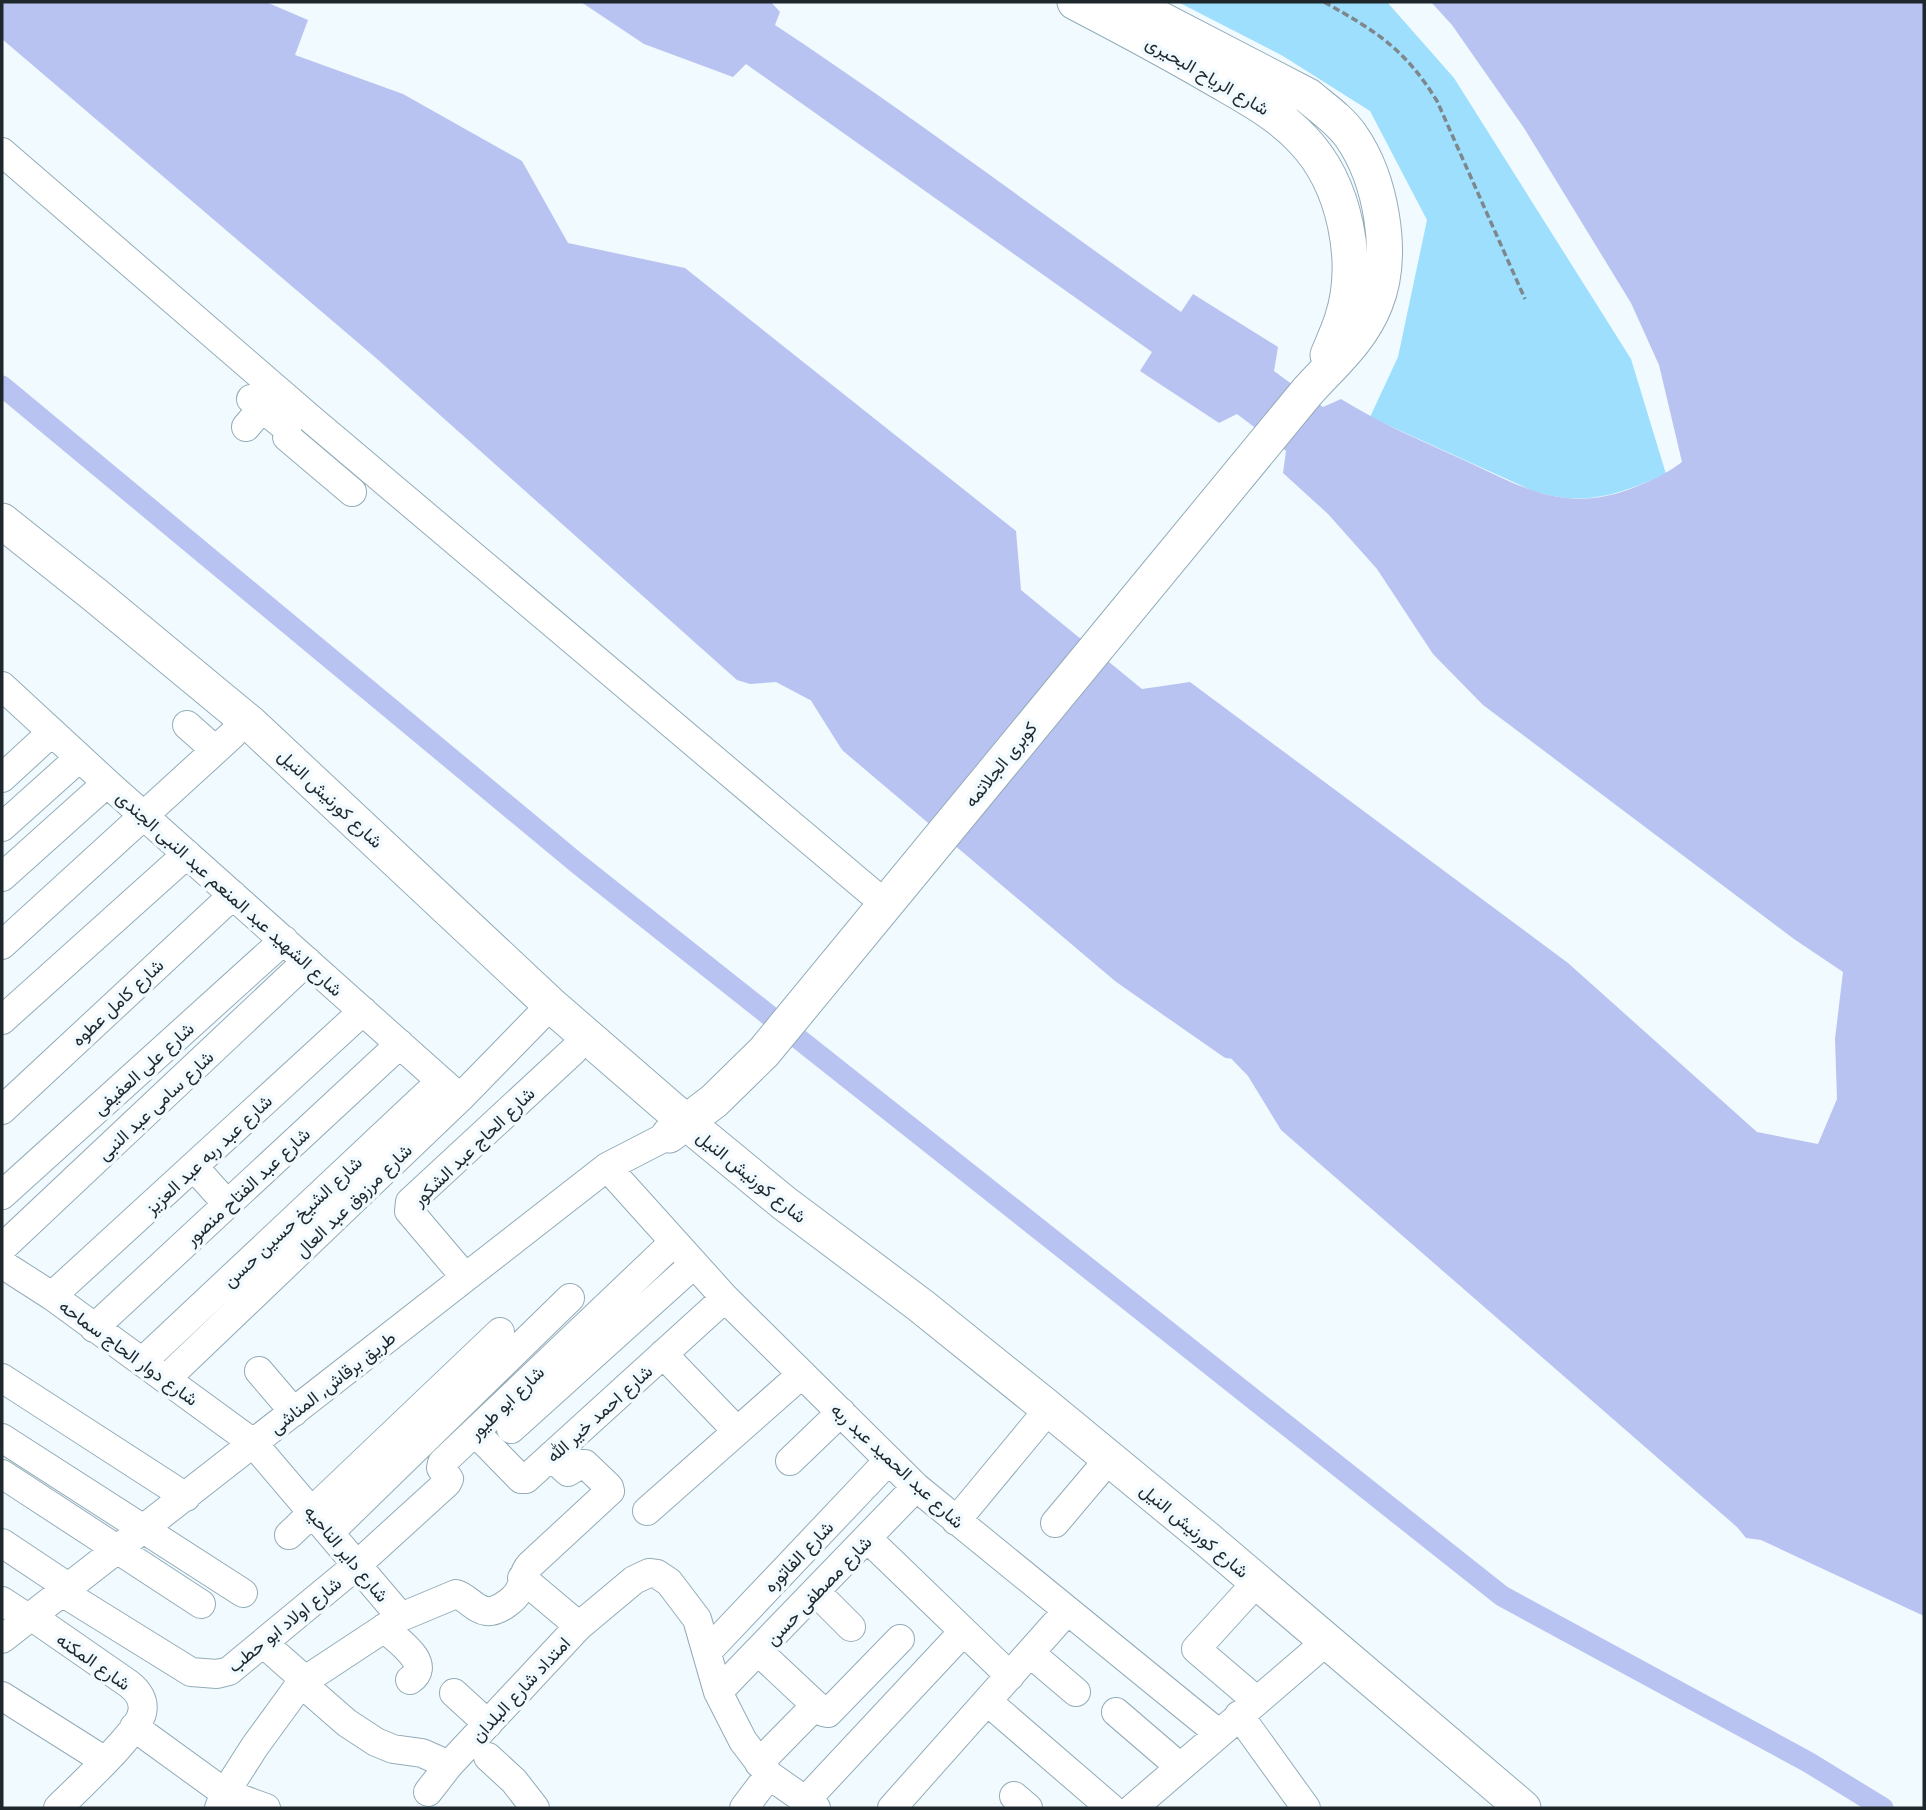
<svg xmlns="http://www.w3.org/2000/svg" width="1926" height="1810" viewBox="0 0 1926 1810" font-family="'Noto Sans',Vazirmatn,sans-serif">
  <rect width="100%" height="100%" fill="#f0faff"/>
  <path fill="#9ddffd" d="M 1178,2 L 1387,2 L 1454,78 L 1631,359 L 1666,474 C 1617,495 1586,507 1533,491 L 1370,417 L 1398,357 L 1427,220 L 1370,111 L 1283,56 Z"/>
  <path fill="#b9c3f2" d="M 2,2 L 266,2 L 308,20 L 295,55 L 403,94 L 522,161 L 568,243 L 685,268 L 1016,531 L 1021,590 L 1142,689 L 1190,682 L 1568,963 L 1757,1132 L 1818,1144 L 1837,1099 L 1835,1039 L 1843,972 L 1794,939 L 1483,705 L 1433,654 L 1377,569 L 1328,514 L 1283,473 L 1286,451 L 1237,414 L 1219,423 L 1140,371 L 1152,352 L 746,64 L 733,77 L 644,44 L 581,2 L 771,2 L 780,12 L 775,25 C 913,116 1045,217 1181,312 L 1193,294 L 1278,347 L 1274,371 L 1323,407 L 1341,399 C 1378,422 1417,439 1457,457 C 1523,487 1566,517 1640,485 C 1655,479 1669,472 1682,462 L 1659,365 L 1631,303 L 1524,128 L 1452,25 L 1431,2 L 1924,2 L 1924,1616 L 1761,1540 L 1746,1538 L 1737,1527 L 1281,1130 L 1248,1076 L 1190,1016 L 959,826 L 812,701 L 776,682 L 750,684 L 737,680 L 376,358 L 2,39 Z"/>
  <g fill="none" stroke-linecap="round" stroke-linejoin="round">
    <path stroke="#b9c3f2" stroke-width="21" d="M 2,386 L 578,864 L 1502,1596 L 1808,1762 L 1883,1808
      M 821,697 L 850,743 L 1123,974 L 1229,1048"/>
    <g stroke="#93acb8" stroke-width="30">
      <path id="minor" d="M 2,152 L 311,419 L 885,904
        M 251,399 L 284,426 L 287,430 L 287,437 L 352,492
        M 246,427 L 262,408
        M 2,686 L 107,783 L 460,1098
        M 187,725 L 215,750
        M 2,778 L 52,732
        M 2,827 L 79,758
        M 2,877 L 107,783
        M 2,945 L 232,735
        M 2,1020 L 187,854
        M 2,1110 L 233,895
        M 194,1167 L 219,1195
        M 607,1167 L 725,1298 L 916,1487 L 1218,1733
        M 2,1195 L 284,940
        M 2,1248 L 307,961
        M 2,1264 L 52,1296 L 253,1443 L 401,1617 L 301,1683 L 255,1746 L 225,1793 L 219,1808
        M 465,1277 L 409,1211 L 410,1202 L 573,1051
        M 52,1296 L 363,1011
        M 94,1328 L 400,1044
        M 663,1354 L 737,1431
        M 142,1362 L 441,1081
        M 259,1371 L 294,1412
        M 2,1378 L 186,1497
        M 166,1379 L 460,1098 L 538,1018
        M 511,1429 L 694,1264
        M 475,1432 L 521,1479 L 526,1479 L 725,1298
        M 2,1438 L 243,1593
        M 790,1461 L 841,1412
        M 2,1474 L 201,1604
        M 312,1511 L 500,1332
        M 647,1511 L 802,1374
        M 956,1521 L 1038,1422
        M 1055,1523 L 1098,1472
        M 330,1532 L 570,1298
        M 289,1535 L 313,1512
        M 868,1539 L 1010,1676
        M 2,1543 L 68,1587
        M 522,1578 L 579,1626
        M 62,1592 L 191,1672 L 217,1674 L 229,1671 L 357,1565 L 447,1483 L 449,1479 L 441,1468 L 442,1463 L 674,1242
        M 816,1592 L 851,1627
        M 1245,1595 L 1196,1649 L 1257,1701
        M 2,1601 L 28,1618
        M 31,1616 L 129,1684 C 138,1691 145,1701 142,1713 C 138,1733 75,1791 58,1808
        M 401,1617 L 456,1594 C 467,1597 474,1609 486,1611 C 497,1613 514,1600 519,1591 C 525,1581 521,1575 530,1565 L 610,1491 L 609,1487 L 585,1464 L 581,1464 L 568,1472 L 551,1456
        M 384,1628 C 397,1640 434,1664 410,1680
        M 2,1639 L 607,1167 L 669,1135
        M 263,1643 L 305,1680
        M 758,1651 L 823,1712 L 828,1713 L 900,1639
        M 707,1652 L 889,1460
        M 1030,1653 L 1076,1692
        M 301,1683 L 347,1723 L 376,1742 L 393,1749 L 422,1753 L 449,1765 L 579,1626 L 634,1580 L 649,1573 L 657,1574 L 669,1582 L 697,1619 L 718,1692 L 743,1741 L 769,1775 L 816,1808
        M 718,1692 L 916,1487
        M 454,1693 L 488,1724
        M 2,1696 L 105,1761
        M 988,1702 L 1111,1808
        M 1116,1712 L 1180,1767
        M 1239,1715 L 1306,1808
        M 134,1727 L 225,1793 L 266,1808
        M 488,1757 L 514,1781 L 535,1808
        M 759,1763 L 816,1705
        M 428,1792 L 449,1765
        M 1014,1796 L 1028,1808
        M 805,1801 L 963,1632
        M 744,1808 L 769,1775
        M 892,1808 L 1067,1611
        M 1133,1808 L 1313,1653"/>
    </g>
    <g stroke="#93acb8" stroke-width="37">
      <path id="major" d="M 1075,2 C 1123,27 1170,52 1216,79 C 1247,97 1278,113 1303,140 C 1345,184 1361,262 1342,320 C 1338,332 1333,343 1328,355
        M 2,521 L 95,595 L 251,724 L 552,1006 L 687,1123 L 784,1203 L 920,1305 L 1043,1404 L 1207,1539 L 1523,1808
        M 669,1135 L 714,1101 L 764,1052 L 1307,392 C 1332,364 1361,340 1375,304 C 1395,255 1381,179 1351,136 C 1340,120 1322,108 1308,96 L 1127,2"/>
    </g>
    <path stroke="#7d878c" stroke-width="3.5" stroke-dasharray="7 3.5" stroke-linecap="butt" d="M 1324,2 C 1376,31 1405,49 1437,101 L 1525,299"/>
    <use href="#minor" stroke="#fff" stroke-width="28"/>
    <use href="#major" stroke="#fff" stroke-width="35"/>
  </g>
  <g text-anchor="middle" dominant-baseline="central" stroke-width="7" stroke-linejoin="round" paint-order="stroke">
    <g font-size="18" fill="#1d272c" stroke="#f0faff">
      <text transform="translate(1208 75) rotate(30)">شارع الرياح البحيرى</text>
      <text transform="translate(1000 764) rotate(-51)">كوبرى الجلاتمه</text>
      <text transform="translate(331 798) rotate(43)">شارع كورنيش النيل</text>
      <text transform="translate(230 893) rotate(42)">شارع الشهيد عبد المنعم عبد النبى الجندى</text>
      <text transform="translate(117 1002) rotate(-43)">شارع كامل عطوه</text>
      <text transform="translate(143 1068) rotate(-42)">شارع على العفيفى</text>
      <text transform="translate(155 1105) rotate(-43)">شارع سامى عبد النبى</text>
      <text transform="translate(473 1146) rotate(-44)">شارع الحاج عبد الشكور</text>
      <text transform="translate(208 1154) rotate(-43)">شارع عبد ربه عبد العزيز</text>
      <text transform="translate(752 1176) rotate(39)">شارع كورنيش النيل</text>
      <text transform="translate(247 1186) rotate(-43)">شارع عبد الفتاح منصور</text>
      <text transform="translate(353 1200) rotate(-44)">شارع مرزوق عبد العال</text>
      <text transform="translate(292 1221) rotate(-43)">شارع الشيخ حسين حسن</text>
      <text transform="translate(129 1352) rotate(36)">شارع دوار الحاج سماحه</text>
      <text transform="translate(332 1382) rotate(-38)">طريق برقاش, المناشى</text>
      <text transform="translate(506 1402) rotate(-44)">شارع ابو طيور</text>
      <text transform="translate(599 1413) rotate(-42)">شارع احمد خير الله</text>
      <text transform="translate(898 1465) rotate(43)">شارع عبد الحميد عبد ربه</text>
      <text transform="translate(1195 1530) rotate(40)">شارع كورنيش النيل</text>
      <text transform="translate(347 1553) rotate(50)">شارع داير الناحيه</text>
      <text transform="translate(798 1556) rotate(-46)">شارع الفاتوره</text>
      <text transform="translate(818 1590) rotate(-46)">شارع مصطفى حسن</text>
      <text transform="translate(284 1624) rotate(-39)">شارع اولاد ابو حطب</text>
      <text transform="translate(94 1661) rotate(35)">شارع المكنه</text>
      <text transform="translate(520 1689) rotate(-47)">امتداد شارع البلدان</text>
    </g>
  </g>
  <rect width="1926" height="1810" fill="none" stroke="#1d272c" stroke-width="7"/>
</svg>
